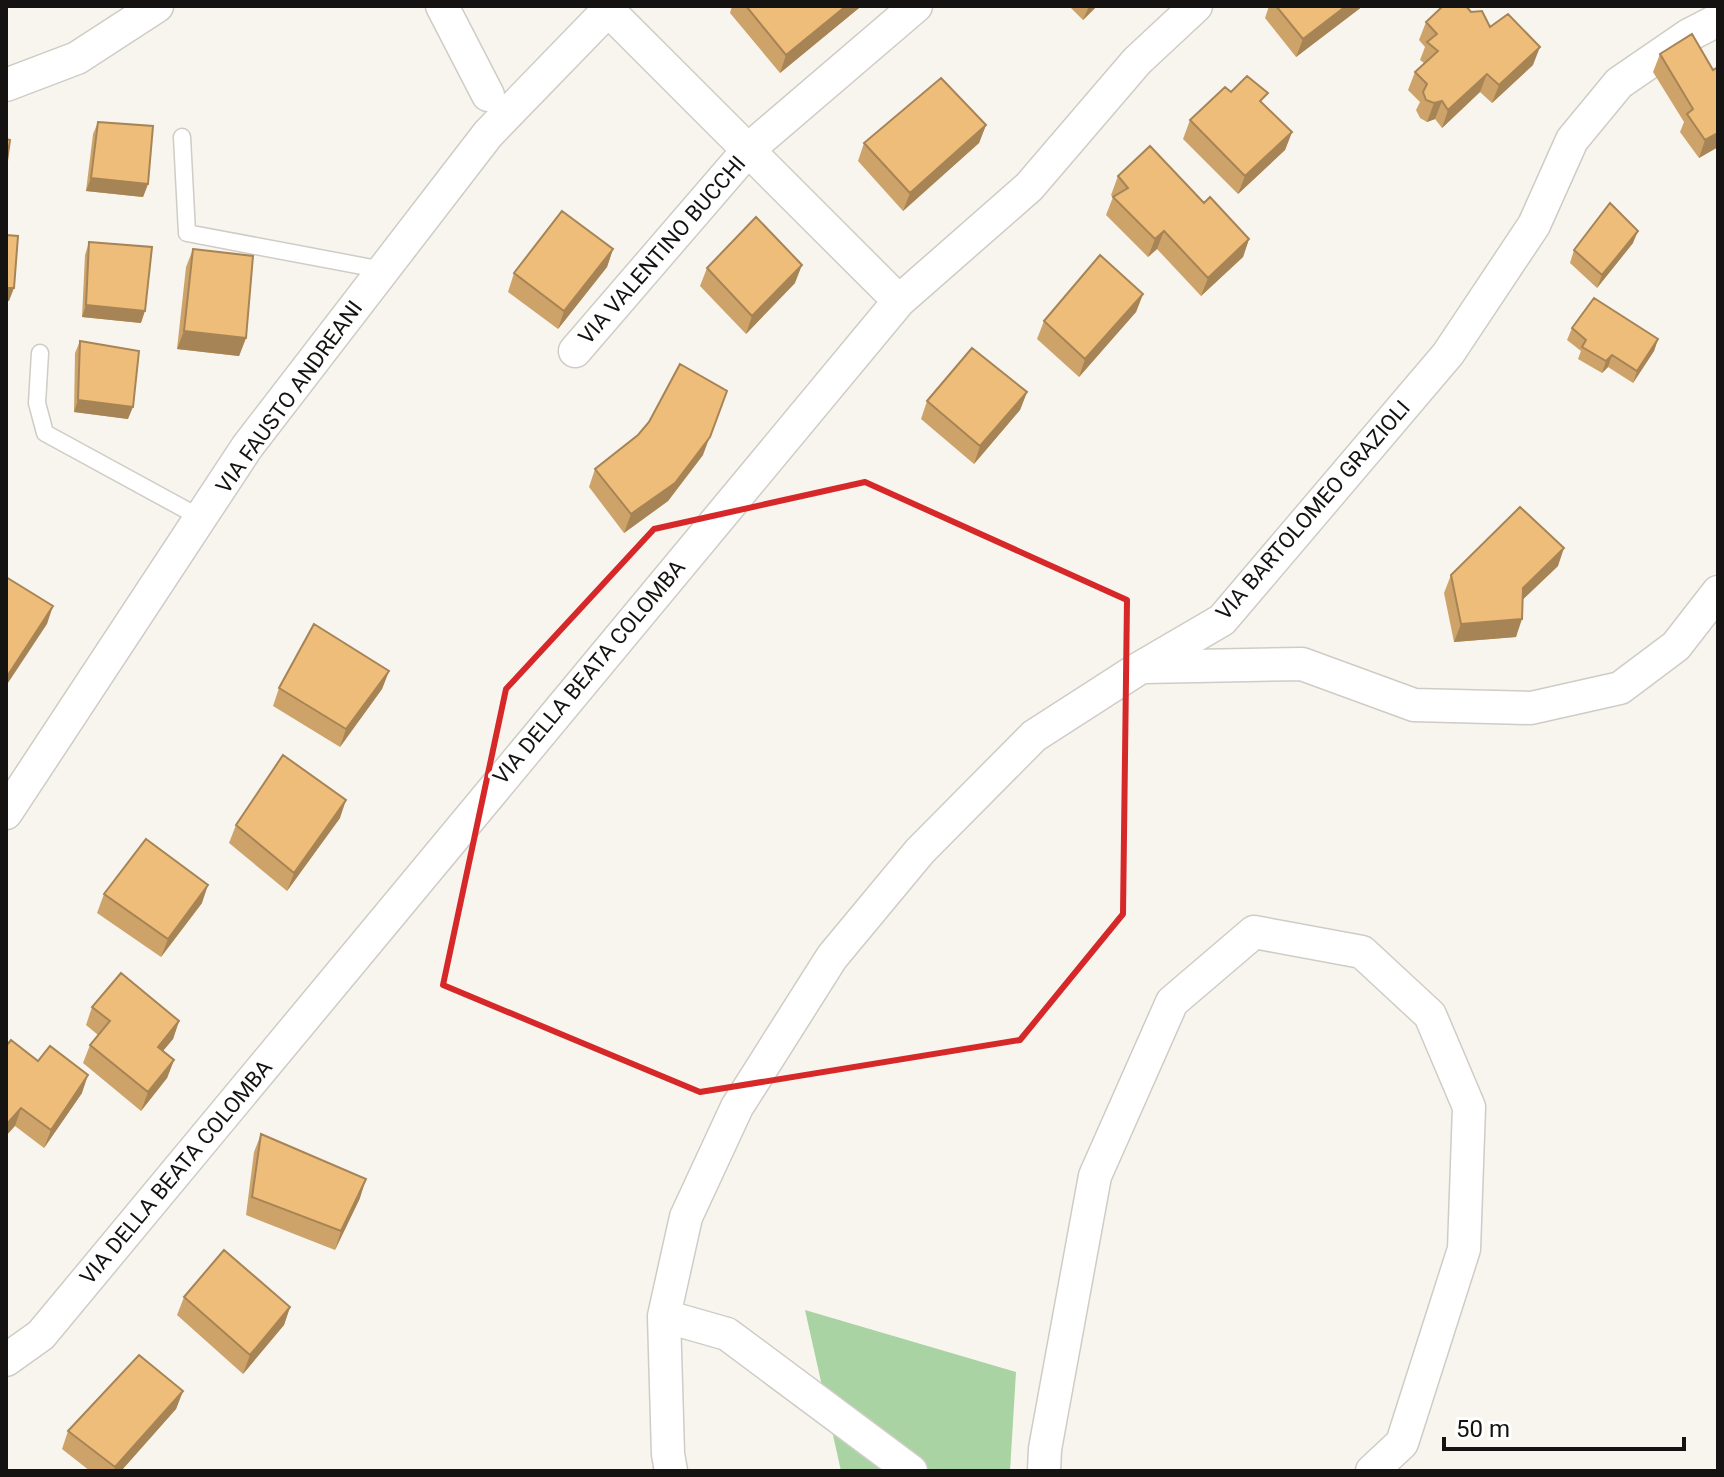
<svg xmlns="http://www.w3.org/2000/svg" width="1724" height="1477" viewBox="0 0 1724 1477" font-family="Roboto,sans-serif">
  <rect width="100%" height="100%" fill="#f8f5ef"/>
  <path fill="#a9d3a2" d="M 805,1310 L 1016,1372 L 1010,1471 L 841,1471 Z"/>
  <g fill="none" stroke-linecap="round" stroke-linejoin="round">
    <g stroke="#cfccc6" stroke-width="19">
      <path id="lane" d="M 182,137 L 187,233 L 383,270
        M 40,353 L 37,403 L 45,433 L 201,518"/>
    </g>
    <g stroke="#cfccc6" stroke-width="35">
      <path id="street" d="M 442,6 L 488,95
        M 608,10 L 899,301
        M 6,85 L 77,58 L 157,6
        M 575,351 L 749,149 L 916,6
        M 1145,667 L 1302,664 L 1414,705 L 1531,708 L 1620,688 L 1676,646 L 1718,592
        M 6,813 L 247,447 L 488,134 L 612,6
        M 664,1316 L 727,1334 L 911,1471
        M 6,1360 L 41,1335 L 899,301 L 1029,187 L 1137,61 L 1196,6
        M 671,1471 L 668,1454 L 664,1316 L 686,1217 L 737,1107 L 832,957 L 920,851 L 1034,736 L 1138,669 L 1222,620 L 1448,354 L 1534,225 L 1572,140 L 1619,83 L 1689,35 L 1718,20
        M 1044,1471 L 1045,1449 L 1095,1176 L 1172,1002 L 1254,932 L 1362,952 L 1430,1015 L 1469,1107 L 1464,1249 L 1402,1443 L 1372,1471"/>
    </g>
    <use href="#lane" stroke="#fff" stroke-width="16"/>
    <use href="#street" stroke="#fff" stroke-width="32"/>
  </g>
  <path fill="#cea369" d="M 732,6 L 860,6 L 859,8 L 780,73 L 730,13 Z
    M 1069,6 L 1097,6 L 1083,20 Z
    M 1269,6 L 1363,6 L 1296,57 L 1265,18 Z
    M 1471,12 L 1490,27 L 1533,65 L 1492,103 L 1480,92 L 1442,128 L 1435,119 L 1427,122 L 1420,118 L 1416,110 L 1420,102 L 1408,90 L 1415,72 L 1424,63 L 1420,60 L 1425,47 L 1419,40 L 1426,22 Z
    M 1660,54 L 1718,147 L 1699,158 L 1680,132 L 1684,122 L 1653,72 Z
    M 1231,92 L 1263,104 L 1292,132 L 1285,150 L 1238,194 L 1183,139 L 1190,120 Z
    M 98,122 L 148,184 L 143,197 L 86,191 L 93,134 Z
    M 986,125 L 979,143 L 903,211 L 858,161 L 864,143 Z
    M 1118,176 L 1204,203 L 1249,239 L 1243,257 L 1201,296 L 1157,249 L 1148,257 L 1106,215 L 1113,197 L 1111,195 Z
    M 89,242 L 141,323 L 82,317 L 85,255 Z
    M 1633,243 L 1597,288 L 1570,263 L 1574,250 Z
    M 193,249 L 246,338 L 239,356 L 177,349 L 186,267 Z
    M 613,249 L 607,267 L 558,329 L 508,292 L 514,273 Z
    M 707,268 L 795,283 L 746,334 L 700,286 Z
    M 1143,294 L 1136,312 L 1079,377 L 1037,339 L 1044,321 Z
    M 1572,328 L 1658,339 L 1654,351 L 1633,383 L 1608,367 L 1602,373 L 1578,359 L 1581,351 L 1567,340 Z
    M 80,341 L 128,419 L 74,412 L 75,353 Z
    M 1027,392 L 1020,410 L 974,464 L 921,419 L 927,401 Z
    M 703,455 L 668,501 L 624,533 L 589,487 L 595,469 Z
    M 1558,566 L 1522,600 L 1516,637 L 1454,642 L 1444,593 L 1451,575 Z
    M 389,671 L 382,689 L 340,747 L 273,706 L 279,688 Z
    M 340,818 L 287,891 L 229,843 L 236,825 Z
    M 104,894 L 202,903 L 161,957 L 97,913 Z
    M 92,1007 L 179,1021 L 173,1039 L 163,1051 L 174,1060 L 167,1078 L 141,1111 L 83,1063 L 90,1045 L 98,1035 L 86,1025 Z
    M 6,1046 L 82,1093 L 44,1148 L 15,1126 Z
    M 261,1134 L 360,1198 L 335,1250 L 246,1215 L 254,1152 Z
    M 184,1297 L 290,1307 L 284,1325 L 243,1374 L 177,1315 Z
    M 183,1391 L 176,1409 L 121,1471 L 90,1471 L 62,1449 L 68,1431 Z"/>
  <path fill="#a78455" d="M 846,6 L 860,6 L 859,8 L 780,73 L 786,55 Z
    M 1089,6 L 1097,6 L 1083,20 Z
    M 1346,6 L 1363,6 L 1296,57 L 1303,39 Z
    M 1540,47 L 1533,65 L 1492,103 L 1499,85 Z
    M 1487,74 L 1480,92 L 1442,128 L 1448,110 Z
    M 1442,101 L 1435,119 L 1427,122 L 1434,103 Z
    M 986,125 L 979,143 L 903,211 L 910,193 Z
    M 1292,132 L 1285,150 L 1238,194 L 1245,176 Z
    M 1718,133 L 1718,147 L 1699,158 L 1705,140 Z
    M 91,178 L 148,184 L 143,197 L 86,191 Z
    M 1164,231 L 1157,249 L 1148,257 L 1155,239 Z
    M 1638,231 L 1633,243 L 1597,288 L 1602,275 Z
    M 1249,239 L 1243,257 L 1201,296 L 1208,278 Z
    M 613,249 L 607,267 L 558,329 L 564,311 Z
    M 802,265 L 795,283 L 746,334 L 752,316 Z
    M 6,288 L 14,288 L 9,301 L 6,301 Z
    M 1143,294 L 1136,312 L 1079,377 L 1085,359 Z
    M 86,305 L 145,311 L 141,323 L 82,317 Z
    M 184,331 L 246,338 L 239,356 L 177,349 Z
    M 1658,339 L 1654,351 L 1633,383 L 1637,371 Z
    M 1612,355 L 1608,367 L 1602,373 L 1606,361 Z
    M 727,391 L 703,455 L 668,501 L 624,533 L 631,514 Z
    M 1027,392 L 1020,410 L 974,464 L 980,446 Z
    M 78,400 L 133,407 L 128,419 L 74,412 Z
    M 1564,548 L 1558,566 L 1516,606 L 1523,588 Z
    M 53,606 L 47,624 L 6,686 L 6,678 Z
    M 1522,619 L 1516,637 L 1454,642 L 1461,624 Z
    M 389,671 L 382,689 L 340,747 L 346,729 Z
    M 346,800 L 340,818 L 287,891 L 294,873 Z
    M 208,885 L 202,903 L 161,957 L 168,939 Z
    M 179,1021 L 173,1039 L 151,1065 L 158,1047 Z
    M 174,1060 L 167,1078 L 141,1111 L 148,1092 Z
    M 88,1075 L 82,1093 L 44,1148 L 51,1130 Z
    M 21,1108 L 15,1126 L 6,1136 L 6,1125 Z
    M 366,1179 L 360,1198 L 335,1250 L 341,1231 Z
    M 290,1307 L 284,1325 L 243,1374 L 250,1355 Z
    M 183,1391 L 176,1409 L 121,1471 L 114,1471 L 115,1467 Z"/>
  <path fill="#efbd7a" stroke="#a78455" stroke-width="2" d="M 746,6 L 846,6 L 786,55 Z
    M 1276,6 L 1346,6 L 1303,39 Z
    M 1443,6 L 1466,6 L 1471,12 L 1482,11 L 1490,27 L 1508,14 L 1540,47 L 1499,85 L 1487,74 L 1448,110 L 1442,101 L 1434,103 L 1426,100 L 1423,92 L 1427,84 L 1415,72 L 1438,51 L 1427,42 L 1437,34 L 1426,22 Z
    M 1692,34 L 1713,70 L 1718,67 L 1718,133 L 1705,140 L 1687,114 L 1693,109 L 1660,54 Z
    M 1247,76 L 1268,93 L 1260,101 L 1292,132 L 1245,176 L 1190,120 L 1225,87 L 1231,92 Z
    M 941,78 L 986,125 L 910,193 L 864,143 Z
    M 98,122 L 153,126 L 148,184 L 91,178 Z
    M 6,139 L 10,140 L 6,168 Z
    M 1150,146 L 1204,203 L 1210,197 L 1249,239 L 1208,278 L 1164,231 L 1155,239 L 1113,197 L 1128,188 L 1118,176 Z
    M 1610,203 L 1638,231 L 1602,275 L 1574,250 Z
    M 562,211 L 613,249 L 564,311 L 514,273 Z
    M 756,217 L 802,265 L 752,316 L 707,268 Z
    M 6,235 L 18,236 L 14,288 L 6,288 Z
    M 89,242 L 152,247 L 145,311 L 86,305 Z
    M 193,249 L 253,256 L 246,338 L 184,331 Z
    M 1100,255 L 1143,294 L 1085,359 L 1044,321 Z
    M 1594,298 L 1658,339 L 1637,371 L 1612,355 L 1606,361 L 1582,347 L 1586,340 L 1572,328 Z
    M 80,341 L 139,351 L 133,407 L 78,400 Z
    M 972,348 L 1027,392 L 980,446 L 927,401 Z
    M 680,364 L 727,391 L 710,437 L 675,483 L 631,514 L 595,469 L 638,435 L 649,422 Z
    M 1520,507 L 1564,548 L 1523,588 L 1522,619 L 1461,624 L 1451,575 Z
    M 6,577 L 53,606 L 6,678 Z
    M 314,624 L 389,671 L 346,729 L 279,688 Z
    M 283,755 L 346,800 L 294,873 L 236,825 Z
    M 146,839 L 208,885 L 168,939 L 104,894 Z
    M 121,973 L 179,1021 L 158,1047 L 174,1060 L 148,1092 L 90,1045 L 110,1021 L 92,1007 Z
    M 11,1040 L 38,1061 L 50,1046 L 88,1075 L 51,1130 L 21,1108 L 6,1125 L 6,1046 Z
    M 261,1134 L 366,1179 L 341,1231 L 252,1197 Z
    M 224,1250 L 290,1307 L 250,1355 L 184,1297 Z
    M 139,1355 L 183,1391 L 115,1467 L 68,1431 Z"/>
  <path fill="none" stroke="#d62828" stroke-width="6" stroke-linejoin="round" d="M 865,482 L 1127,600 L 1123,914 L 1020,1040 L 700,1092 L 443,985 L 506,689 L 654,529 Z"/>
  <g text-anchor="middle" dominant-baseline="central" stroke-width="7" stroke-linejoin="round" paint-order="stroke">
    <g font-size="22" fill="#141311" stroke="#fff">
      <text transform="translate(662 250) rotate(-49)">VIA VALENTINO BUCCHI</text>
      <text transform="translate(289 397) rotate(-54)">VIA FAUSTO ANDREANI</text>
      <text transform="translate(1313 510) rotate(-49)">VIA BARTOLOMEO GRAZIOLI</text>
      <text transform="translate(589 672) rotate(-50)">VIA DELLA BEATA COLOMBA</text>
      <text transform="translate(176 1172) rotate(-50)">VIA DELLA BEATA COLOMBA</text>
    </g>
  </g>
  <rect width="1724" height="1477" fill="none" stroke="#141311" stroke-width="16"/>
  <path d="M1444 1437v12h240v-12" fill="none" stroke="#141311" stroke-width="4"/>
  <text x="1456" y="1437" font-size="24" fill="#141311" stroke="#ffffff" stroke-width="6" paint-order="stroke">50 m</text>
</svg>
